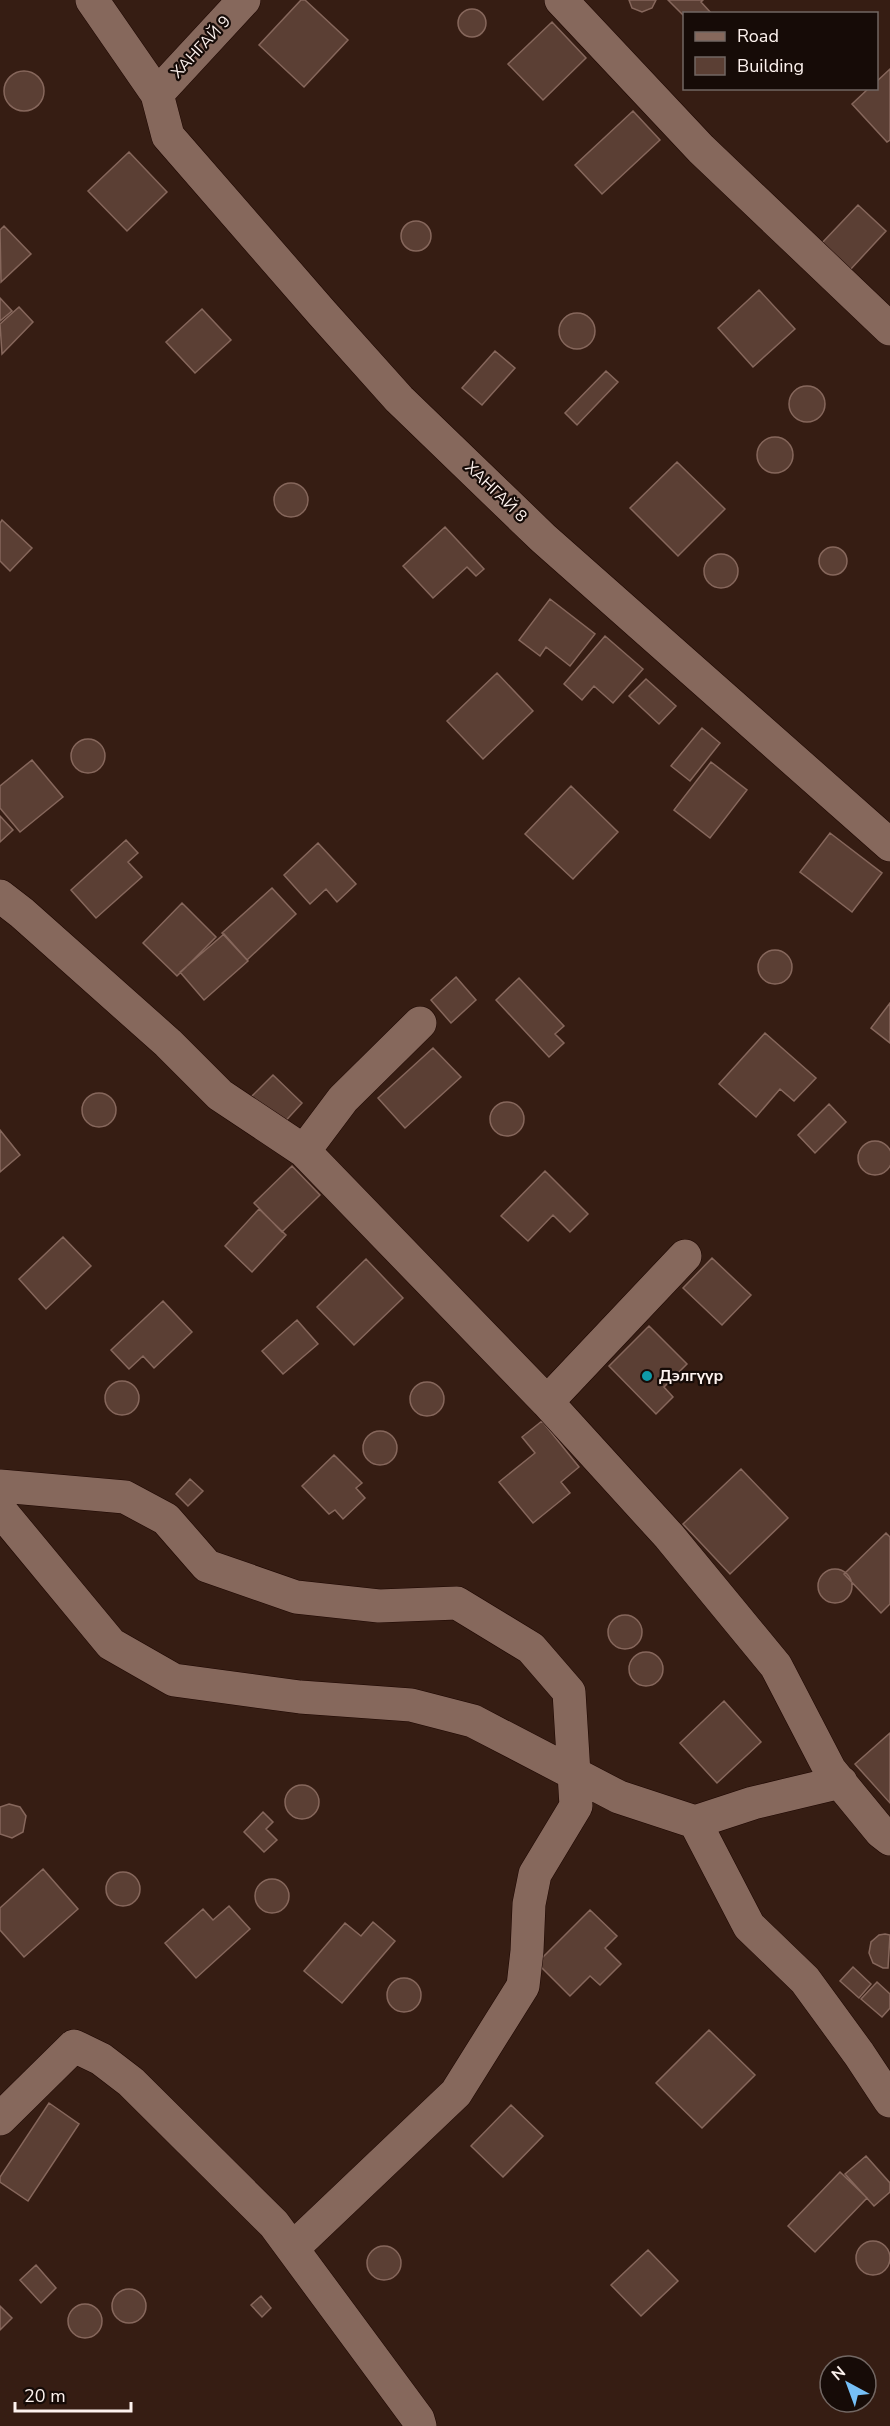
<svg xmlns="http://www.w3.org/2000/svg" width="890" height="2426" viewBox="0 0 890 2426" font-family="'Nunito Sans',sans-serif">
  <rect width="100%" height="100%" fill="#361d13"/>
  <path fill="#5b3f34" stroke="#86675c" stroke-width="1.5" d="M 301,0 L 305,0 L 348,40 L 304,87 L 259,45 Z
    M 629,0 L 656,0 L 652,8 L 642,12 L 632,8 Z
    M 668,0 L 703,0 L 701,2 L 712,14 L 684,14 L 684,16 Z
    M458 23a14 14 0 1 1 28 0a14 14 0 1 1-28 0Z
    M 552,22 L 586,58 L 543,100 L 508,64 Z
    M 890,69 L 890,140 L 887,142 L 852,104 L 869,88 L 876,88 L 876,82 Z
    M4 91a20 20 0 1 1 40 0a20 20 0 1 1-40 0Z
    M 633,111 L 660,140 L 602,194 L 575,165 Z
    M 129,152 L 167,192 L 127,231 L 88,191 Z
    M 858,205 L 886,231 L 850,270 L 821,244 Z
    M401 236a15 15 0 1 1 30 0a15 15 0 1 1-30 0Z
    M 4,226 L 31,254 L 1,282 L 0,230 Z
    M 759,290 L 795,329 L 753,367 L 718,328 Z
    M 0,298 L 12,311 L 0,321 Z
    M 19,307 L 33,322 L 2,354 L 0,324 Z
    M 202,309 L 231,340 L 195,373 L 166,342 Z
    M559 331a18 18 0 1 1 36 0a18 18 0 1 1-36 0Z
    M 495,351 L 515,368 L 482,405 L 462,388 Z
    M 606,371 L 618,382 L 577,425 L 565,413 Z
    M789 404a18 18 0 1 1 36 0a18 18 0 1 1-36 0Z
    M757 455a18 18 0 1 1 36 0a18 18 0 1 1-36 0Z
    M 677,462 L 725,509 L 678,556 L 630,508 Z
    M274 500a17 17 0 1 1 34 0a17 17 0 1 1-34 0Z
    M 2,520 L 32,548 L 10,571 L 0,561 L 0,523 Z
    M 445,527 L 484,569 L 476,576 L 467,567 L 433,598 L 403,566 Z
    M819 561a14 14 0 1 1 28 0a14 14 0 1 1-28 0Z
    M704 571a17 17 0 1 1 34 0a17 17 0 1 1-34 0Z
    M 550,599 L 595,634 L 570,666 L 546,647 L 540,656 L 519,640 Z
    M 605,636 L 643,669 L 613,703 L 594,686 L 582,700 L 564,684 Z
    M 497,673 L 533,711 L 483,759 L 447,721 Z
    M 646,679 L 676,706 L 659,724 L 629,696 Z
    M 702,728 L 720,743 L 690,781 L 671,766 Z
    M71 756a17 17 0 1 1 34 0a17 17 0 1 1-34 0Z
    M 32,760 L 63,797 L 20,832 L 0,808 L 0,786 Z
    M 711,762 L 747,790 L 710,838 L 674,810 Z
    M 571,786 L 618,832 L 573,879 L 525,834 Z
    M 0,816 L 13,830 L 0,842 Z
    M 830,833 L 882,873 L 852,912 L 800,872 Z
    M 126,840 L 138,853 L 128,862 L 142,877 L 96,918 L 71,890 Z
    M 318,843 L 356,884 L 337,902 L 326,889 L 310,904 L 284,875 Z
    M 272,888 L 296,914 L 247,960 L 222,933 Z
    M 182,903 L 216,937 L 177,976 L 143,943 Z
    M 224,934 L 248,961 L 204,1000 L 180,972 Z
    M758 967a17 17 0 1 1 34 0a17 17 0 1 1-34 0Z
    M 456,977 L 476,1000 L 451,1023 L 431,1000 Z
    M 519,978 L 564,1026 L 555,1034 L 564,1043 L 549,1057 L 496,1000 Z
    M 890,1003 L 890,1043 L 871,1028 Z
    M 765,1033 L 816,1078 L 794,1101 L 780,1089 L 756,1117 L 719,1084 Z
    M 433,1048 L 461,1077 L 405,1128 L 378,1098 Z
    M 273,1075 L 302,1103 L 280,1127 L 250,1098 Z
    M82 1110a17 17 0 1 1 34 0a17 17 0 1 1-34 0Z
    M490 1119a17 17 0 1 1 34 0a17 17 0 1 1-34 0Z
    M 829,1104 L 846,1122 L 815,1153 L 798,1135 Z
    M 0,1130 L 20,1155 L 0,1172 Z
    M858 1158a17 17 0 1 1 34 0a17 17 0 1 1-34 0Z
    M 292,1166 L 320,1195 L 282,1232 L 254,1203 Z
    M 545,1171 L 588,1214 L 570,1232 L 553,1215 L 528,1241 L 501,1216 Z
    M 259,1209 L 286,1235 L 252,1272 L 225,1246 Z
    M 63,1237 L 91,1266 L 46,1309 L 19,1279 Z
    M 712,1258 L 751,1295 L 722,1325 L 683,1288 Z
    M 366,1259 L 403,1298 L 354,1345 L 317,1307 Z
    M 163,1301 L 192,1332 L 154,1368 L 143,1356 L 129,1369 L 111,1350 Z
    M 297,1320 L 318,1344 L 283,1374 L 262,1351 Z
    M 649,1326 L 687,1364 L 664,1387 L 673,1397 L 656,1414 L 609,1366 Z
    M105 1398a17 17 0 1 1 34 0a17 17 0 1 1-34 0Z
    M410 1399a17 17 0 1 1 34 0a17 17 0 1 1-34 0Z
    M 542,1421 L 579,1467 L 561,1482 L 570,1493 L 533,1523 L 499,1482 L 535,1453 L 522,1437 Z
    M363 1448a17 17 0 1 1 34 0a17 17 0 1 1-34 0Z
    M 334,1455 L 362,1483 L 356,1488 L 365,1498 L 343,1519 L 335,1510 L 329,1514 L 302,1486 Z
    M 741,1469 L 788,1518 L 730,1574 L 683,1524 Z
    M 190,1479 L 203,1491 L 188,1506 L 176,1494 Z
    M 886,1533 L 890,1537 L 890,1604 L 881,1613 L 844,1574 Z
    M818 1586a17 17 0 1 1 34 0a17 17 0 1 1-34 0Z
    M608 1632a17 17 0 1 1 34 0a17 17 0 1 1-34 0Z
    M629 1669a17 17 0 1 1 34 0a17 17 0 1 1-34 0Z
    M 724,1701 L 761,1742 L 717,1783 L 680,1743 Z
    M 890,1733 L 890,1803 L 855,1764 Z
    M285 1802a17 17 0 1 1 34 0a17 17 0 1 1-34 0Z
    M 9,1804 L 20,1807 L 26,1816 L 23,1832 L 12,1838 L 0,1834 L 0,1807 Z
    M 263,1812 L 273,1822 L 266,1829 L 277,1840 L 264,1852 L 244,1832 Z
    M 43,1869 L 78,1909 L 24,1957 L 0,1930 L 0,1908 Z
    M106 1889a17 17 0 1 1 34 0a17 17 0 1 1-34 0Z
    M255 1896a17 17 0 1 1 34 0a17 17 0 1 1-34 0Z
    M 229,1906 L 250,1929 L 196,1978 L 165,1943 L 203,1909 L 213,1920 Z
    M 590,1910 L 617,1936 L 605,1948 L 621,1964 L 600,1985 L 590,1976 L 570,1996 L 537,1963 Z
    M 373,1922 L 395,1941 L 342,2003 L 304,1971 L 345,1923 L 361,1936 Z
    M 885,1934 L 890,1935 L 888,1968 L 883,1968 L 873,1963 L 869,1953 L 871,1942 L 879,1935 Z
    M 853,1967 L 871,1984 L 859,1998 L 840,1981 Z
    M387 1995a17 17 0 1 1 34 0a17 17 0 1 1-34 0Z
    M 877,1982 L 890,1994 L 890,2008 L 882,2017 L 861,1999 Z
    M 709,2030 L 755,2075 L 702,2128 L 656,2083 Z
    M 49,2103 L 79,2124 L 28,2201 L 0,2182 L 0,2177 Z
    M 511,2105 L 543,2136 L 503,2177 L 471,2146 Z
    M 866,2156 L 890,2183 L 890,2192 L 874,2206 L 845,2174 Z
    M 840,2172 L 867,2198 L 815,2252 L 788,2226 Z
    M856 2258a17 17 0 1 1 34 0a17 17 0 1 1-34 0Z
    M367 2263a17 17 0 1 1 34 0a17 17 0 1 1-34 0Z
    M 648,2250 L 678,2281 L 641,2316 L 611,2285 Z
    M 36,2265 L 56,2288 L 41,2303 L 20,2280 Z
    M112 2306a17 17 0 1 1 34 0a17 17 0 1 1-34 0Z
    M 261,2296 L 271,2308 L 262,2317 L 251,2305 Z
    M68 2321a17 17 0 1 1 34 0a17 17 0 1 1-34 0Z
    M 0,2306 L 12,2318 L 0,2330 Z"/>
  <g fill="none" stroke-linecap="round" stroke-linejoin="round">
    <g stroke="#1d0601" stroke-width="34">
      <path id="minor" d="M 92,0 L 157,94 L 168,136 L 322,313 L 399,399 L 543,538 L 890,845
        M 561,0 L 701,149 L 890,329
        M 157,94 L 244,0
        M 0,896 L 22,913 L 168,1043 L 220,1095 L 304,1151 L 547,1402 L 669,1536 L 776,1666 L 830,1770 L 881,1832 L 890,1839
        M 304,1151 L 343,1099 L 420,1023
        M 547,1402 L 685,1256
        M 0,1486 L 125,1497 L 166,1519 L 207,1566 L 296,1597 L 379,1606 L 457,1603 L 531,1648 L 569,1692 L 576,1806 L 535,1874 L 529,1904 L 527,1951 L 523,1986 L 456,2093 L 293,2248
        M 0,1510 L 111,1644 L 174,1680 L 300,1697 L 411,1705 L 473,1721 L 619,1797 L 695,1822 L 753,1803 L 841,1782
        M 695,1822 L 749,1926 L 805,1980 L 859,2054 L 890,2101
        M 0,2119 L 74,2046 L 101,2059 L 131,2082 L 274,2224 L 418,2419 L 420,2426"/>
    </g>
    <use href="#minor" stroke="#86685c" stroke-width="33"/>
  </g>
  <circle fill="#0f9aa8" stroke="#160b07" stroke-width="2" cx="647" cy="1376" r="6"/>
  <g text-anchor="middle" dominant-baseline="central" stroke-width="4.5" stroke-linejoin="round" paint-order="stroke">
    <g font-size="16" fill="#fdf2ee" stroke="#160b07">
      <text transform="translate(201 47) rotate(-47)">ХАНГАЙ 9</text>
      <text transform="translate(496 492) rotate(44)">ХАНГАЙ 8</text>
    </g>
    <g font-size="16" font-weight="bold" fill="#fdf2ee" stroke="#160b07" text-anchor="start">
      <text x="659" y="1376">Дэлгүүр</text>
    </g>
  </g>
  <rect x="683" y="12" width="195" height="78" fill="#160b07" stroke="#726763" stroke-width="1.5"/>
  <rect x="695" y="32" width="30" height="9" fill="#86685c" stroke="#726763" stroke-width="1.5"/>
  <text x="737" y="42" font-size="18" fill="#fdf2ee">Road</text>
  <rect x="695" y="57" width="30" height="18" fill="#5b3f34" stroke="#726763" stroke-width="1.5"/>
  <text x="737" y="72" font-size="18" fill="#fdf2ee">Building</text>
  <g transform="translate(848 2384) rotate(319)"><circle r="28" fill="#160b07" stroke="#726763" stroke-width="1.5"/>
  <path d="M0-4.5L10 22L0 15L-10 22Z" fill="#76c0f7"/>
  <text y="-9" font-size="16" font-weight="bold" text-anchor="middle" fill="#fdf2ee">N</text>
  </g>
  <path d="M15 2402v9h116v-9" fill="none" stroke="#fdf2ee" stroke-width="3"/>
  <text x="24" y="2402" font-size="18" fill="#fdf2ee" stroke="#160b07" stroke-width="4.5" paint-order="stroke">20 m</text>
</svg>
